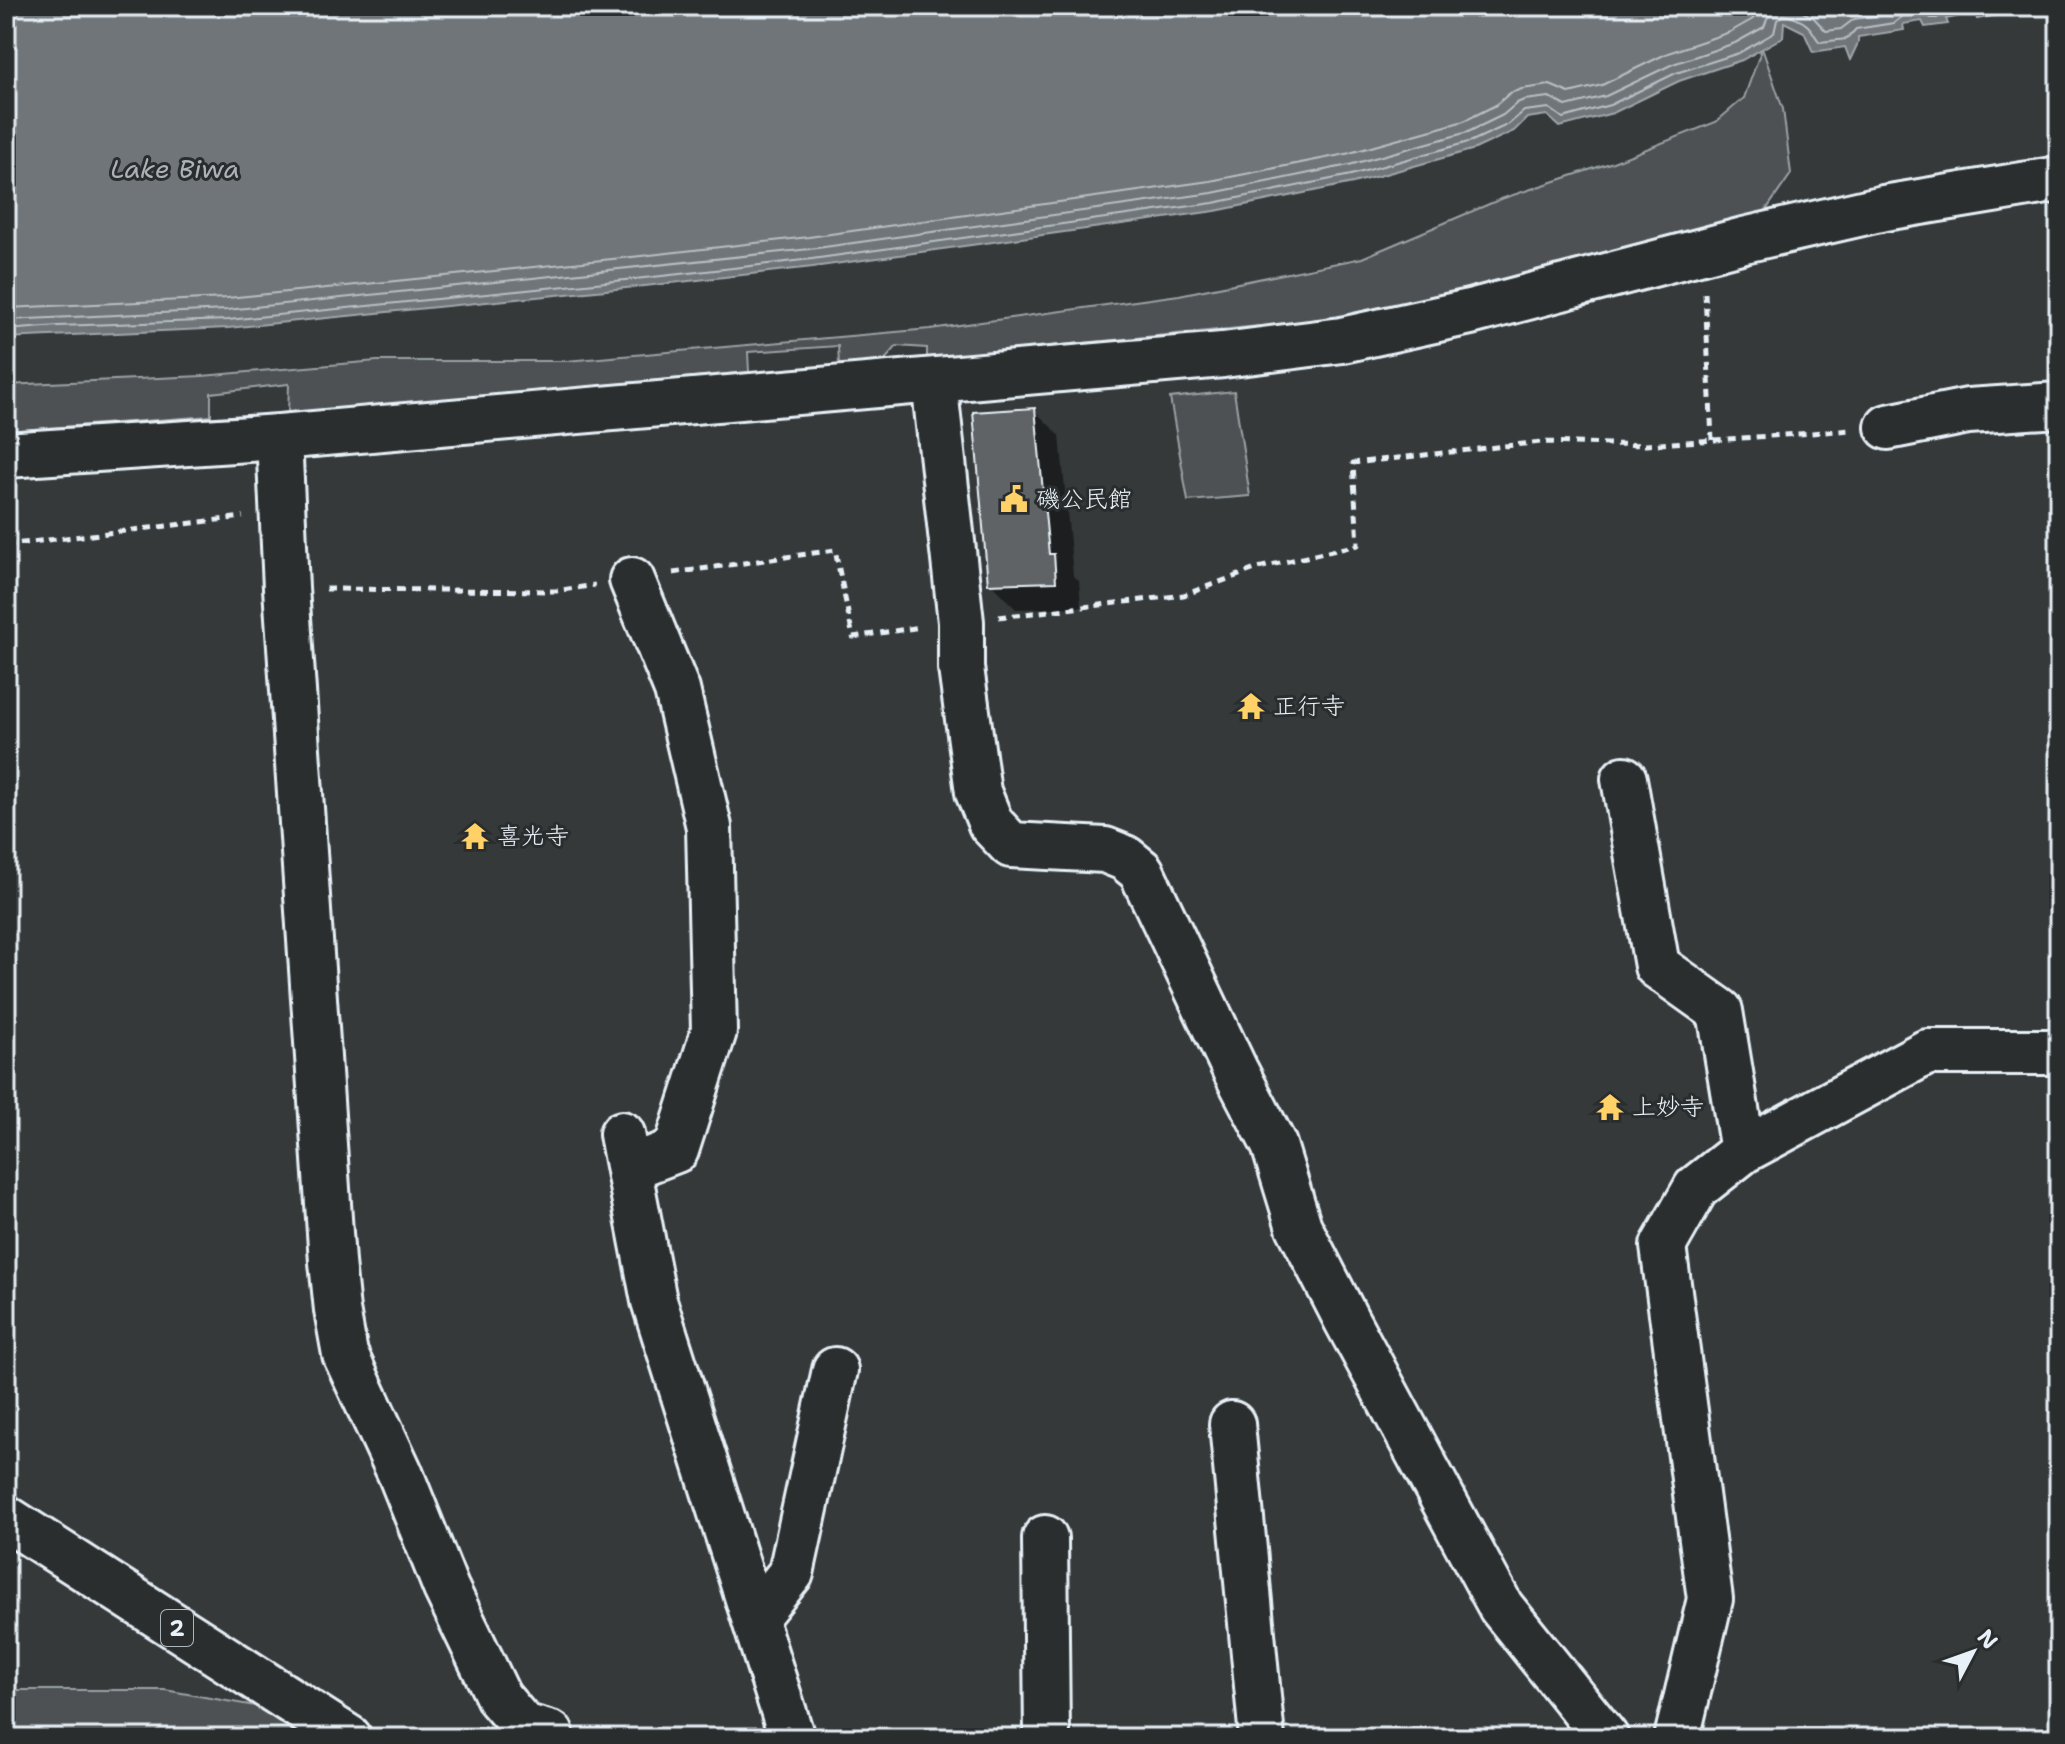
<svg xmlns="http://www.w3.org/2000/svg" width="2065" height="1744" viewBox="0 0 2065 1744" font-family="'Shantell Sans','Klee One',sans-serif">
  <rect width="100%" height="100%" fill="#35393a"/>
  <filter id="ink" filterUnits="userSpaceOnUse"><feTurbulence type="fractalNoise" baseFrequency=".0125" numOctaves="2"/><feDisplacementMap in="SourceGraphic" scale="16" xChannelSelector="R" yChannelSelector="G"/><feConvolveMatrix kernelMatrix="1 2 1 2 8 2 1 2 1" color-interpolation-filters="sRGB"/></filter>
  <g filter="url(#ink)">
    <path fill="#4d5152" stroke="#9aa1a5" stroke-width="2" d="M 1762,48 L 1783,109 L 1791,174 L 1759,220 L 1524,279 L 1265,337 L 1259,326 L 927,358 L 927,348 L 897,346 L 883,362 L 839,365 L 838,346 L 748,352 L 749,372 L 288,414 L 289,384 L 211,393 L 211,416 L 6,431 L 6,385 L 202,376 L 377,361 L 566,361 L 930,329 L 1179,295 L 1362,258 L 1501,199 L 1613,162 L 1716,122 L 1744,98 Z
      M 1234,391 L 1250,496 L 1188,501 L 1170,398 Z
      M 6,1690 L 165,1690 L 255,1706 L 304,1738 L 6,1738 Z"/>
    <path fill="#707579" stroke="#a0a7ac" stroke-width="2" d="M 6,6 L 2013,6 L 2002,8 L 2003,14 L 1977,19 L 1975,13 L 1946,19 L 1948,24 L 1925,27 L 1922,21 L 1903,24 L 1904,30 L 1858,37 L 1858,43 L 1850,60 L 1845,47 L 1813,52 L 1804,32 L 1784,22 L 1783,37 L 1742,60 L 1679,81 L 1613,113 L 1560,127 L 1547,115 L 1527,118 L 1514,131 L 1475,149 L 1353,183 L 1215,211 L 813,267 L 636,287 L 228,328 L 6,338 Z"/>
    <path fill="#0007" d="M 1034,410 L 1060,436 L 1073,575 L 1079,581 L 1081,607 L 1016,609 L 990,583 Z"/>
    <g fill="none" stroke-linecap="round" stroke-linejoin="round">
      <path stroke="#b8bfc5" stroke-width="2" d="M 1792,6 L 1814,18 L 1826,31 L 1841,29 L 1854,19 L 1888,14 L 1897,8 L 1904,6
        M 6,308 L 227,298 L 632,257 L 809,237 L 1210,181 L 1346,154 L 1464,121 L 1496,105 L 1510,93 L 1522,89 L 1550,85 L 1569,93 L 1602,85 L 1668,53 L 1730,32 L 1753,19 L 1760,6
        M 6,320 L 227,310 L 810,249 L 1212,193 L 1349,165 L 1468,132 L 1503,115 L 1517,103 L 1524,100 L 1549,97 L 1566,106 L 1606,96 L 1673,64 L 1735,43 L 1764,27 L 1769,14 L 1778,6
        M 6,330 L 58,326 L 228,320 L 635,279 L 812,259 L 1213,203 L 1351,175 L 1472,141 L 1509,124 L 1524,111 L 1549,108 L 1563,118 L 1610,105 L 1676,73 L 1739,53 L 1774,33 L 1777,20 L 1783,15 C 1791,16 1802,20 1808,26 C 1814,31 1815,38 1820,42 L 1847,39 L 1856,29 L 1894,23 L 1903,16 L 1922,13 L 1931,18 L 1937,18 L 1945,12 L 1969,6"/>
    </g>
    <path fill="#5f6365" stroke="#e8f1f8" stroke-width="2" d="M 1035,408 L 1049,554 L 1054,554 L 1056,582 L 988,584 L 973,412 Z"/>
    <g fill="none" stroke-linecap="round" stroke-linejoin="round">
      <g stroke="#e8f1f8" stroke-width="50">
        <path id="minor" d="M 934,381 L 961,622 L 961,668 L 978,792 L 991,824 L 1011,845 L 1105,850 L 1125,858 L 1141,871 L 1235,1070 L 1274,1145 L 1299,1227 L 1347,1321 L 1501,1607 L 1606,1738
          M 1888,427 L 1968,411 L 2059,405
          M 279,437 L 286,588 L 332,1262 L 337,1310 L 345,1354 L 400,1473 L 446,1588 L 499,1698 L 523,1726 L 551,1734
          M 6,455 L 279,437 L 1223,355 L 1342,340 L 1470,312 L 1744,240 L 1884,208 L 2059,179
          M 1624,779 L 1657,966 L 1720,1011 L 1743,1151
          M 622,1134 L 654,1301 L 792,1738
          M 629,1168 L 676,1150 L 714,1031 L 709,827 L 677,690 L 632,580
          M 1232,1424 L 1262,1738
          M 1045,1538 L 1047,1738
          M 755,1618 L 791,1573 L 835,1370
          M 1677,1738 L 1710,1599 L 1663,1246 L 1696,1188 L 1743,1151 L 1927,1052 L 2059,1052"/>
      </g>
      <g stroke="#e8f1f8" stroke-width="50">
        <path id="major" d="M 6,1518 L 349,1738"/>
      </g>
      <path stroke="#e8f1f8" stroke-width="5" stroke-dasharray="8 6" stroke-linecap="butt" d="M 1705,293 L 1712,440
        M 6,545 L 243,517
        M 673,573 L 835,550 L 853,637 L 921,627
        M 326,589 L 556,591 L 595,585
        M 999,617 L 1184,595 L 1258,568 L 1358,545 L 1353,463 L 1541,442 L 1646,445 L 1852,430"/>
      <use href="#minor" stroke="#2a2d2e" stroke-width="44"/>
      <use href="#major" stroke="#2a2d2e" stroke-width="44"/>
    </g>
  </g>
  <defs>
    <g id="civic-bare" transform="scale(2.16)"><path d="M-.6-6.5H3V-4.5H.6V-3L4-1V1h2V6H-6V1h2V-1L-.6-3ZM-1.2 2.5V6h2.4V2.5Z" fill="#ffd166" stroke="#2a2d2e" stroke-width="2.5" paint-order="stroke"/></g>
    <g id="temple-bare" transform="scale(2.16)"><path d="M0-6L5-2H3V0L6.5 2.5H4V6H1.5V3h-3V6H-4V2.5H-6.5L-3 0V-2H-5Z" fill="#ffd166" stroke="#2a2d2e" stroke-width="2.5" paint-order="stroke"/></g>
  </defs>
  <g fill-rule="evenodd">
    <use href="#civic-bare" x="1014" y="499"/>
    <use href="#temple-bare" x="1251" y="706"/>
    <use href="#temple-bare" x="475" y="836"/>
    <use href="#temple-bare" x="1610" y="1107"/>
  </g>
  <g text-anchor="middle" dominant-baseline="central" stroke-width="6" stroke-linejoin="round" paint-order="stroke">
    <rect fill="#2a2d2e" stroke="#afb6bb" stroke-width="2" x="161" y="1610" width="32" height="36" rx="6"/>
    <g font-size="22" font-weight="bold" fill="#e8f1f8">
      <text x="177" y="1628">2</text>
    </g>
    <g font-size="24" fill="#e8f1f8" stroke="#2a2d2e" text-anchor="start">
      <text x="1036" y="499">磯公民館</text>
      <text x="1273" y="706">正行寺</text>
      <text x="497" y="836">喜光寺</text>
      <text x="1632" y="1107">上妙寺</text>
    </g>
    <g font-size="26" font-style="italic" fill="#acb3b8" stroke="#2a2d2e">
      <text x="175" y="168">Lake Biwa</text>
    </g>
  </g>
  <rect width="2065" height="1744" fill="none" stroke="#2a2d2e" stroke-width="32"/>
  <rect x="16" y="16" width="2033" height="1712" fill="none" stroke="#e8f1f8" stroke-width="3" filter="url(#ink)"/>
  <g transform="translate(1973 1652) rotate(49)" stroke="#2a2d2e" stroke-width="6" paint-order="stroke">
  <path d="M0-6L14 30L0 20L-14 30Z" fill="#e8f1f8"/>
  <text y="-12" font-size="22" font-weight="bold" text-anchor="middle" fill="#e8f1f8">N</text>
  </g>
</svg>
